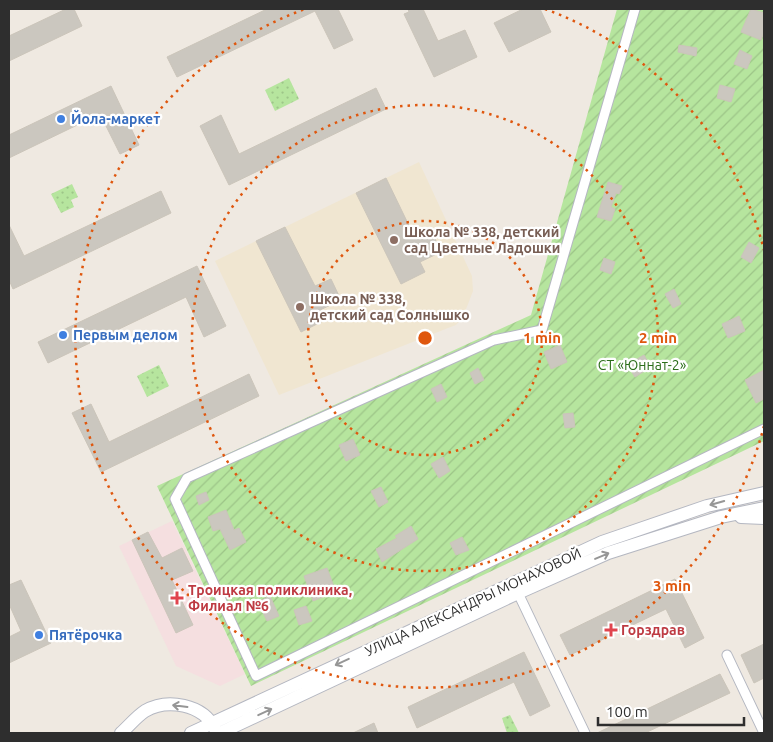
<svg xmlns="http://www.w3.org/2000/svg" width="773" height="742" viewBox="0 0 773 742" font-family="Ubuntu,sans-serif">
  <defs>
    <pattern id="grass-dots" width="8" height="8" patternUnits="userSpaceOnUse" patternTransform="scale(1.25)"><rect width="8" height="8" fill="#b6e59e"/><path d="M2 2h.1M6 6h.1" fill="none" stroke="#9dc588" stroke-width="1.8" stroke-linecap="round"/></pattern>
    <pattern id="garden-furrows" width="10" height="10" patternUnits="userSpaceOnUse" patternTransform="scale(1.25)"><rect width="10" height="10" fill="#b6e59e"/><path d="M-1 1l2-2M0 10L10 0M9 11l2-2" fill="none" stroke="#9dc588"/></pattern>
  </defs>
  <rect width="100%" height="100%" fill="#efe9e1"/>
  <path fill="#f0e6d1" d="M 419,162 L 472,276 L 473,291 L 463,317 L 456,325 L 448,328 L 279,395 L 215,261 Z"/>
  <path fill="#f5dfe0" d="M 172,521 L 245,674 L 220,686 L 176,666 L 119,546 Z"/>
  <path fill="url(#grass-dots)" d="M 289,78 L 299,99 L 275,111 L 265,90 Z
    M 72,184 L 78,197 L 71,200 L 74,207 L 61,213 L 51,194 Z
    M 159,365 L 169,386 L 147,397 L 137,376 Z
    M 510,715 L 519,733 L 507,733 L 502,718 Z"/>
  <path fill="url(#garden-furrows)" d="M 617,9 L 764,9 L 764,441 L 251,686 L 157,486 L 531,315 Z"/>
  <path fill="#cbc7bf" stroke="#cbc5ba" d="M 66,9 L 74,9 L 82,26 L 9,61 L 9,36 Z
    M 267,9 L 338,9 L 353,40 L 334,49 L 315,11 L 177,77 L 167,57 Z
    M 408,9 L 423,9 L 438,41 L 465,30 L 477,57 L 434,77 L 404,14 L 409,12 Z
    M 523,9 L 540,9 L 551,32 L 509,52 L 494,23 Z
    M 751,9 L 764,13 L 764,32 L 761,40 L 741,32 Z
    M 679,45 L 697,48 L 696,56 L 678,52 Z
    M 740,50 L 752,56 L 747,69 L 734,64 Z
    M 720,85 L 735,89 L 731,102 L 717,98 Z
    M 111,86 L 139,145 L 120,154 L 100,114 L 9,158 L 9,135 Z
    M 376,88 L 386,109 L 229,185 L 200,126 L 221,115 L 239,154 Z
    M 386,178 L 415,238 L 431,230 L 441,252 L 420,262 L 425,272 L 401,284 L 356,193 Z
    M 608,182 L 622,186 L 619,194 L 616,193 L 611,207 L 615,209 L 611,221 L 597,217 Z
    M 161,191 L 171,213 L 13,289 L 9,280 L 9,225 L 24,256 Z
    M 285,227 L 315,286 L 331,279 L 341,300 L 320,310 L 325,320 L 301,332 L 256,241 Z
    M 749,242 L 759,248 L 751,263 L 741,257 Z
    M 604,258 L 615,262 L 611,274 L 600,270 Z
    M 197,266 L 226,326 L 204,337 L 186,297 L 48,363 L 38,342 Z
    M 674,289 L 681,304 L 673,308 L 665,294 Z
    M 739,316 L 745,331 L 728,338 L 722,324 Z
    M 560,345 L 567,362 L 551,369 L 544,352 Z
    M 644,355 L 651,367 L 635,377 L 627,365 Z
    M 478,368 L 484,380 L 475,384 L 470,373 Z
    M 764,370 L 764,399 L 756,403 L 745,380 Z
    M 249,374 L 259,396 L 101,472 L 72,413 L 91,404 L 109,442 Z
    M 441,384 L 447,397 L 437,402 L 431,389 Z
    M 573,413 L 575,427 L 565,428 L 563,414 Z
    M 353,439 L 360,455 L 346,461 L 339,445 Z
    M 443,457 L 450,471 L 439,478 L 431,464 Z
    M 381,487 L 388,502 L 379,507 L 371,491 Z
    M 206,492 L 209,500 L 199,505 L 196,496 Z
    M 226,510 L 234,530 L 239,528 L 246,542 L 230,550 L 220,529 L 213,531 L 208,517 Z
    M 411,526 L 418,539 L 382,562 L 376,549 L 397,538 L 395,536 Z
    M 148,532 L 162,558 L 182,548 L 193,571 L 172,580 L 193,625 L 176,633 L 132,540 Z
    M 462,537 L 469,550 L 456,555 L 450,543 Z
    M 327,568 L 336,592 L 313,601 L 304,576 Z
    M 675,579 L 704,638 L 685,648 L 666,609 L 570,655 L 560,635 Z
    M 21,580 L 51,643 L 9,663 L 9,637 L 21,631 L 9,604 L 9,585 Z
    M 270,596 L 279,616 L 267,621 L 258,602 Z
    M 306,606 L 312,621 L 299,625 L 294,610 Z
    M 764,644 L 764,678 L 754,683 L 741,655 Z
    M 524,652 L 550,706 L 530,716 L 514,682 L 417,728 L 408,707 Z
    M 720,674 L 730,693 L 645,733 L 597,733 Z
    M 374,723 L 378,733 L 353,733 Z"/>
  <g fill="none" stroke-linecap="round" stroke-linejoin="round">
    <g stroke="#b4b7c1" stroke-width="11">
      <path id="street" d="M 635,9 L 542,330 L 494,340 L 187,478 L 175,499 L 256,676 L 764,429
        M 518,593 L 585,733
        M 727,655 L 764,733"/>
    </g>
    <g stroke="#b4b7c1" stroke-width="14">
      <path id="secondary" d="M 741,517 L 764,518
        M 121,733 C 129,726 136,717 145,711 C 167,698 203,704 215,729
        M 191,733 L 602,542 L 707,506 L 764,493
        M 220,733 L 518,593 L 608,553 L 721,517 L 764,508"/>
    </g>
    <use href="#street" stroke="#fff" stroke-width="9"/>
    <use href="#secondary" stroke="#fff" stroke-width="12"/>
  </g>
  <defs><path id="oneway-shaft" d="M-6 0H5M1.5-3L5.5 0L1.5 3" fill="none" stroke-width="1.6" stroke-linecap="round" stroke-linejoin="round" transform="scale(1.25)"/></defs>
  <g stroke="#969696">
    <use href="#oneway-shaft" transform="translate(717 503) rotate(164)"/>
    <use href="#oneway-shaft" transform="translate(602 556) rotate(-23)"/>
    <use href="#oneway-shaft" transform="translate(342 662) rotate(155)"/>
    <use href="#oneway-shaft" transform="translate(180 706) rotate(-173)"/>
    <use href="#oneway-shaft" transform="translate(265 712) rotate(-25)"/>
  </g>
  <g fill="none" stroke="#df570e" stroke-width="2.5" stroke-dasharray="2.5 5">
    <circle cx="425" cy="338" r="117"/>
    <circle cx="425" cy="338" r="233"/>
    <path d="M764 426A350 350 0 1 1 305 9M545 9A350 350 0 0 1 764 250"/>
  </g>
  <g fill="#3f7fe0" stroke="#fff" stroke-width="2">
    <circle cx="61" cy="119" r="5"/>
    <circle cx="63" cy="335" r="5"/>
    <circle cx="39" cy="635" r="5"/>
  </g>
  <g fill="#8d6e63" stroke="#fff" stroke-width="2">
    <circle cx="394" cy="240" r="5"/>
    <circle cx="300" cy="307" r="5"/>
  </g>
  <g fill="#e0444e" stroke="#fff" stroke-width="2">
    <path d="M174.5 590.5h5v5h5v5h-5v5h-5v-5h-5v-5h5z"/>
    <path d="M608.5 622.5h5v5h5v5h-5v5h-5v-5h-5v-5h5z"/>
  </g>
  <g text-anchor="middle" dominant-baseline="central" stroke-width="4.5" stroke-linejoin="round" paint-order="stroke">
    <g font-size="14" font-weight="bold" fill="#366cbe" stroke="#fff" text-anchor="start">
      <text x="71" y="119">Йола-маркет</text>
      <text x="73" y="335">Первым делом</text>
      <text x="49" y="635">Пятёрочка</text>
    </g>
    <g font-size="14" font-weight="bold" fill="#785e54" stroke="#fff" text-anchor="start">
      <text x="404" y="232">Школа № 338, детский<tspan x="404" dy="16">сад Цветные Ладошки</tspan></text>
      <text x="310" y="299">Школа № 338,<tspan x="310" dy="16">детский сад Солнышко</tspan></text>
    </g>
    <g font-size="14" fill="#2c6e1b" stroke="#fff">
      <text x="642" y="365">СТ «Юннат-2»</text>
    </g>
    <g font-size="14" font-weight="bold" fill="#be3a42" stroke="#fff" text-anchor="start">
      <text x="188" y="590">Троицкая поликлиника,<tspan x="188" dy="16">Филиал №6</tspan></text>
      <text x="621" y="630">Горздрав</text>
    </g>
    <g font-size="14" fill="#2e2e2e" stroke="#fff">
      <text transform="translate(473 602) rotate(-25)">УЛИЦА АЛЕКСАНДРЫ МОНАХОВОЙ</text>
    </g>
  </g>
  <circle cx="425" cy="338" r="8" fill="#df570e" stroke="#fff" stroke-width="2.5"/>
  <g font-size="15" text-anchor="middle" font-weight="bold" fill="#df570e" stroke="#fff" stroke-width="4.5" stroke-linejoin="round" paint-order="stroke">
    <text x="542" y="343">1 min</text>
    <text x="658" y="343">2 min</text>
    <text x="672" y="591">3 min</text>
  </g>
  <rect width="773" height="742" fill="none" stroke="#2e2e2e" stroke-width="20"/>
  <path d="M598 717v8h146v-8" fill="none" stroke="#2e2e2e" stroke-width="2.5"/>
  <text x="606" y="717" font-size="15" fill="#2e2e2e" stroke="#ffffff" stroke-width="4" paint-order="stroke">100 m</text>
</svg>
